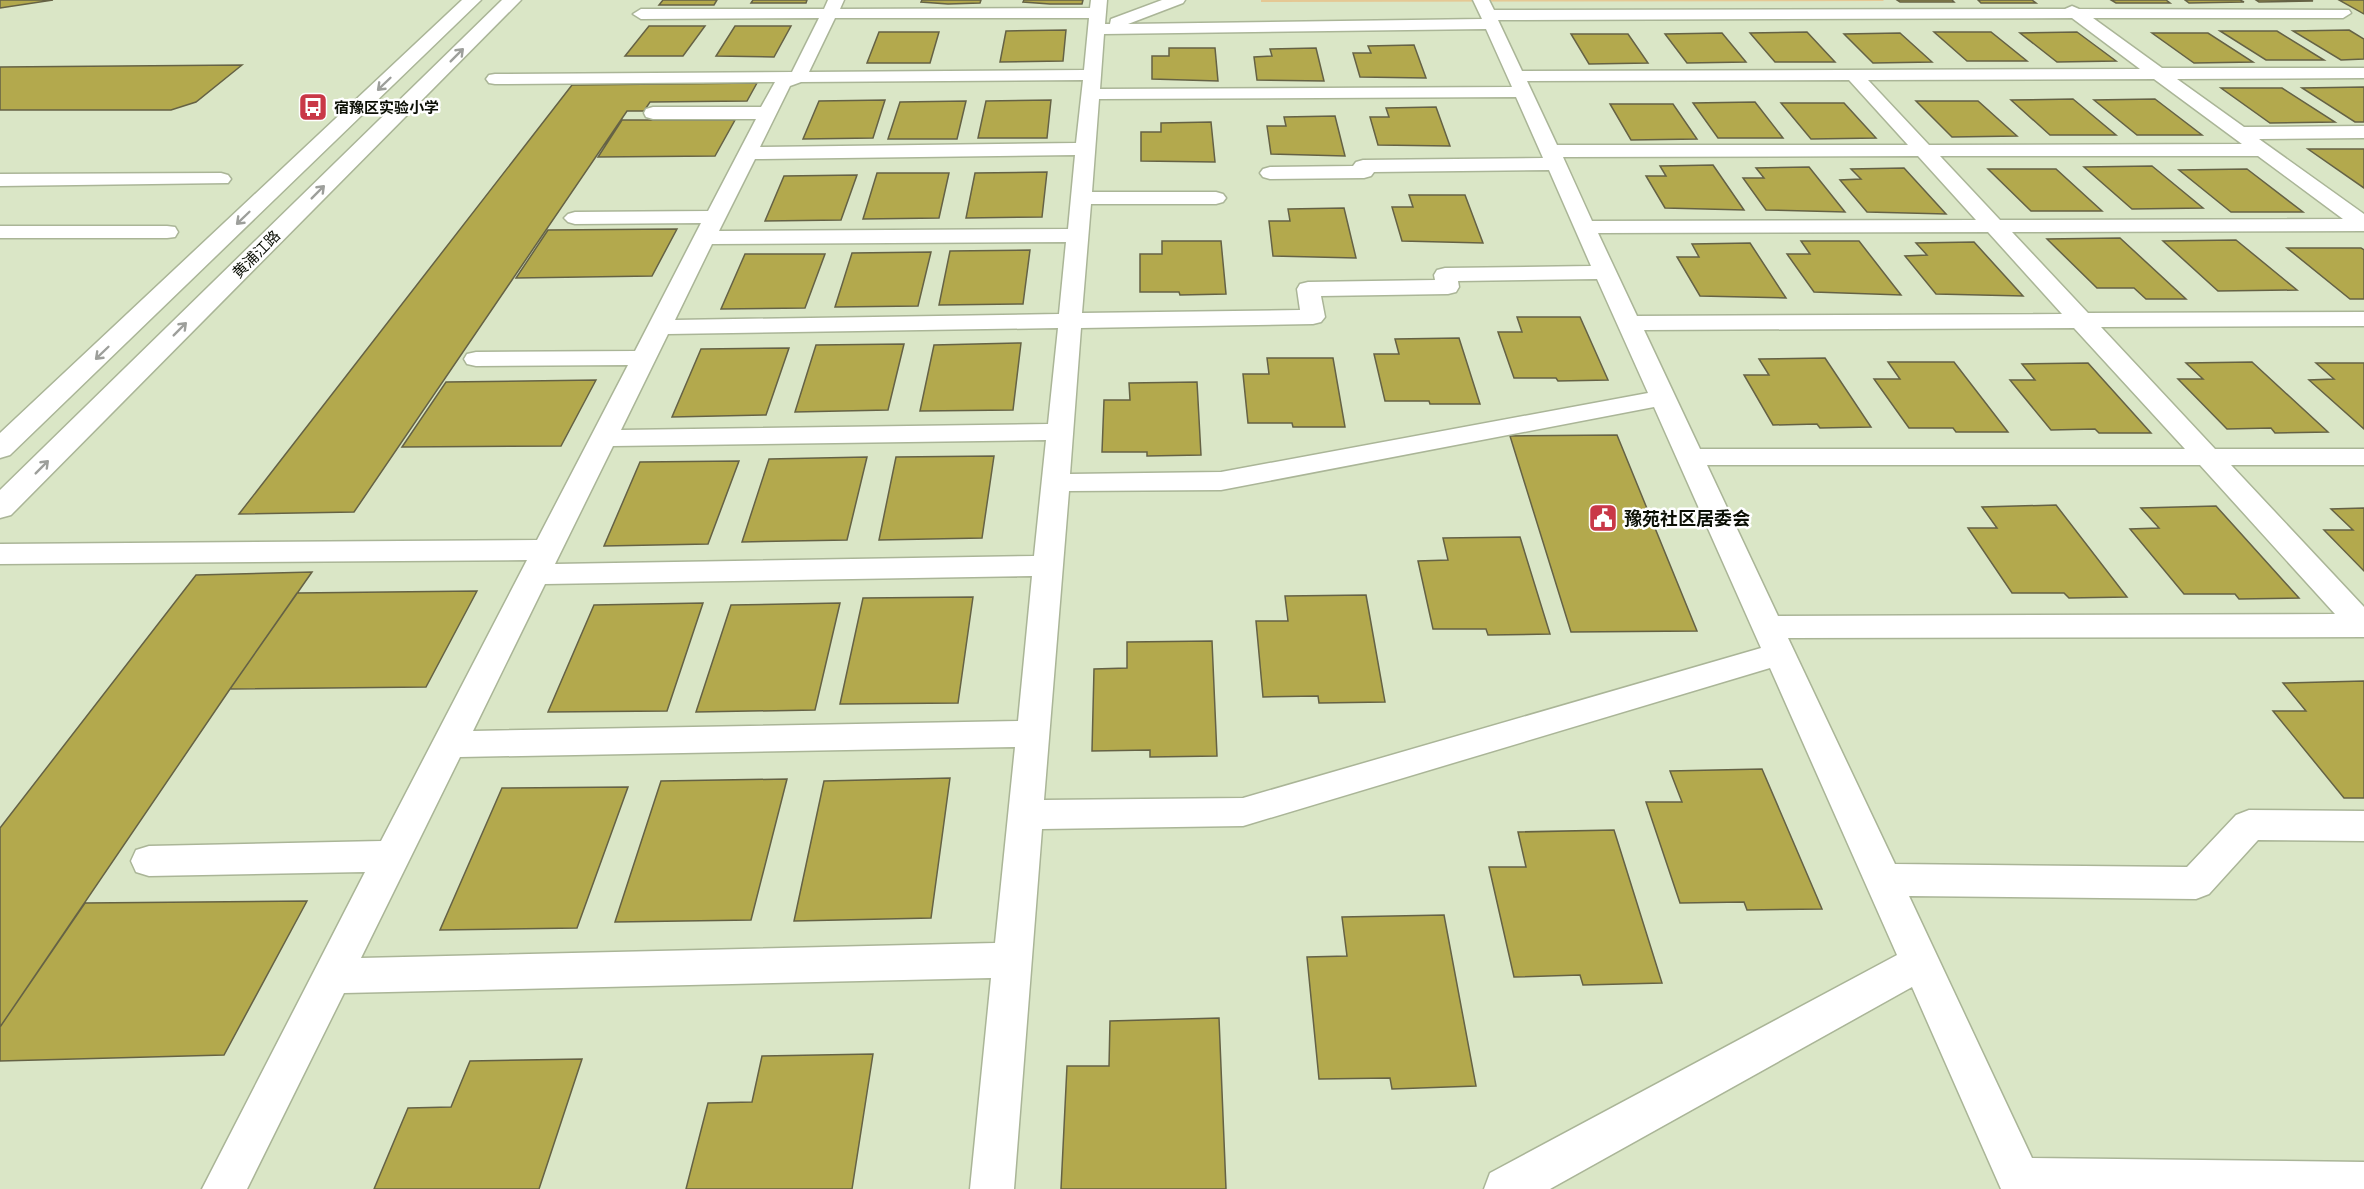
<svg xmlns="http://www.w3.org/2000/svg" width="2364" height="1189" viewBox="0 0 2364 1189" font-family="Poppins,'Noto Sans SC',sans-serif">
  <rect width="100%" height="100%" fill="#dae6c6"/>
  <path fill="#e5c894" d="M 1261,0 L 1883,0 L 1884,1 L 1261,2 Z"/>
  <path fill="#b3a94d" stroke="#656245" stroke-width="1.5" d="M 0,0 L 53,0 L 0,8 Z
    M 663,0 L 717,0 L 714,5 L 659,5 Z
    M 753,0 L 807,0 L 806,3 L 751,3 Z
    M 922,0 L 981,0 L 980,3 L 948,4 L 921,2 Z
    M 1024,0 L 1083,0 L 1082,4 L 1050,4 L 1023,2 Z
    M 1897,0 L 1952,0 L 1954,2 L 1900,2 Z
    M 1978,0 L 2032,0 L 2036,3 L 1981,3 Z
    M 2111,0 L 2166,0 L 2170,3 L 2116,3 Z
    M 2185,0 L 2240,0 L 2244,2 L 2189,3 Z
    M 2256,0 L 2310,0 L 2313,1 L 2259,2 Z
    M 2339,0 L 2364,0 L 2364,14 Z
    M 649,26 L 705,26 L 683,56 L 625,56 Z
    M 735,26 L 791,26 L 774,57 L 716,56 Z
    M 1066,30 L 1063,61 L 1000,62 L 1006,31 Z
    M 2349,30 L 2364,39 L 2364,59 L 2341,60 L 2293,31 Z
    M 2220,31 L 2277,31 L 2324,60 L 2266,60 Z
    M 879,32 L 939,32 L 930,63 L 867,63 Z
    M 1807,32 L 1835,62 L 1775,62 L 1750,33 Z
    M 1934,32 L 1991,32 L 2027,61 L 1967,61 Z
    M 2077,32 L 2116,61 L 2057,62 L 2020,33 Z
    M 1722,33 L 1746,62 L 1687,63 L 1665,34 Z
    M 1900,33 L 1932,62 L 1873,63 L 1844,34 Z
    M 2152,33 L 2208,33 L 2253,62 L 2194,63 Z
    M 1571,34 L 1628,34 L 1648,63 L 1589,64 Z
    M 1414,45 L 1426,78 L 1360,77 L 1353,53 L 1371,53 L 1368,46 Z
    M 1169,48 L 1215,48 L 1218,81 L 1152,79 L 1152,56 L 1169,56 Z
    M 1316,48 L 1324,81 L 1257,80 L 1254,57 L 1272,56 L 1270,49 Z
    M 242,65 L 196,102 L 171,110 L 0,110 L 0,67 Z
    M 757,83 L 747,101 L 650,102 L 644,111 L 627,111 L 354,512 L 239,514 L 572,85 Z
    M 2364,87 L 2364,122 L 2355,122 L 2302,88 Z
    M 2221,88 L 2282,88 L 2335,122 L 2270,123 Z
    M 2073,99 L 2116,135 L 2050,135 L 2011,100 Z
    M 2155,99 L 2202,135 L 2137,135 L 2094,100 Z
    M 885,100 L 873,138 L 803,139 L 819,101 Z
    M 1051,100 L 1047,138 L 978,138 L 986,101 Z
    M 966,101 L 957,139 L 888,139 L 900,102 Z
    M 1916,101 L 1978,101 L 2017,136 L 1952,137 Z
    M 1755,102 L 1783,138 L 1718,138 L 1693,103 Z
    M 1781,103 L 1844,103 L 1876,138 L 1811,139 Z
    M 1610,104 L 1673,104 L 1697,139 L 1631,140 Z
    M 1436,107 L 1450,146 L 1378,145 L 1370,117 L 1389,117 L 1386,108 Z
    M 1335,116 L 1345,156 L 1271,154 L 1267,126 L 1286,126 L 1284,117 Z
    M 622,120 L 735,120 L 715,156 L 598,157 Z
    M 1211,122 L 1215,162 L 1141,161 L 1141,132 L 1161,132 L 1161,123 Z
    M 2308,149 L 2364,149 L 2364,188 Z
    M 1713,165 L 1744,210 L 1665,208 L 1646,176 L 1666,176 L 1660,166 Z
    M 2152,166 L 2203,208 L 2132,209 L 2084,167 Z
    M 1809,167 L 1845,212 L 1766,210 L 1743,178 L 1764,178 L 1756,168 Z
    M 1904,168 L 1946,214 L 1867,212 L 1840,180 L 1861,179 L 1851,169 Z
    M 1988,169 L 2056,169 L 2102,211 L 2031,211 Z
    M 2247,169 L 2303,212 L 2231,212 L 2179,170 Z
    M 1047,172 L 1042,217 L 966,218 L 975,173 Z
    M 877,173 L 949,173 L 939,218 L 863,219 Z
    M 857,175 L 841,220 L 765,221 L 784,176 Z
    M 1409,195 L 1465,195 L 1483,243 L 1402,241 L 1392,207 L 1413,207 Z
    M 1344,208 L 1356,258 L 1273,256 L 1269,221 L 1290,221 L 1288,209 Z
    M 677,229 L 652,276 L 516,278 L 548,230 Z
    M 2120,238 L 2186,299 L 2146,299 L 2134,288 L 2097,288 L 2047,239 Z
    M 2236,240 L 2297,290 L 2218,291 L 2163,241 Z
    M 1162,241 L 1221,241 L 1226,294 L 1180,295 L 1179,292 L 1140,292 L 1140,254 L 1162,254 Z
    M 1801,241 L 1859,241 L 1901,295 L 1814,292 L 1787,254 L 1810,254 Z
    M 1974,242 L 2023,296 L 1936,294 L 1905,256 L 1927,255 L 1916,243 Z
    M 1750,243 L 1786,298 L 1700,296 L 1677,257 L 1699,257 L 1692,244 Z
    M 2287,248 L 2361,248 L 2364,250 L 2364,299 L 2350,299 Z
    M 1030,250 L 1023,304 L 939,305 L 950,251 Z
    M 931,252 L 918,306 L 835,307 L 852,253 Z
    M 745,254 L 825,254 L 805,308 L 721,309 Z
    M 1517,317 L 1580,317 L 1608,380 L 1558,381 L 1556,378 L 1514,378 L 1498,332 L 1522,332 Z
    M 1459,338 L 1480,404 L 1430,404 L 1429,401 L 1385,401 L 1374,354 L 1399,354 L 1395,339 Z
    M 1021,343 L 1013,410 L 920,411 L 934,345 Z
    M 904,344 L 888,410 L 795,412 L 816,345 Z
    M 789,348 L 766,415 L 672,417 L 701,349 Z
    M 1267,358 L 1333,358 L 1345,427 L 1293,427 L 1292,423 L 1248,423 L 1243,374 L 1269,374 Z
    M 1825,358 L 1871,427 L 1820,428 L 1817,424 L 1773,425 L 1744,375 L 1769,375 L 1759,359 Z
    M 1888,362 L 1954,362 L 2008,432 L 1956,432 L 1953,428 L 1909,428 L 1874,379 L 1900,379 Z
    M 2252,362 L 2328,432 L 2275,433 L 2271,428 L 2227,429 L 2178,379 L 2203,379 L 2186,363 Z
    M 2088,363 L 2151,433 L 2099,433 L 2095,429 L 2051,430 L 2010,380 L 2035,380 L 2022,364 Z
    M 2316,363 L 2364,363 L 2364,429 L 2309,380 L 2334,379 Z
    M 596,380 L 561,446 L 402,447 L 446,382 Z
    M 1197,382 L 1201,455 L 1147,456 L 1147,452 L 1102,452 L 1104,400 L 1130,400 L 1129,383 Z
    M 1617,435 L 1697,631 L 1571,632 L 1510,436 Z
    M 994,456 L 982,538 L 879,540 L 896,457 Z
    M 867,457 L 847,540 L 742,542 L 769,459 Z
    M 739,461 L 708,544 L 604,546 L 640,462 Z
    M 2056,505 L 2127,597 L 2069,598 L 2064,593 L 2012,593 L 1968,528 L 1997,528 L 1982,507 Z
    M 2216,506 L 2299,598 L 2239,599 L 2235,594 L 2184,594 L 2130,529 L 2159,528 L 2141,508 Z
    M 2364,508 L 2364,571 L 2324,530 L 2353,530 L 2331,509 Z
    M 1520,537 L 1550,634 L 1488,635 L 1486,629 L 1433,629 L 1418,561 L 1448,560 L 1443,538 Z
    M 312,572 L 230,689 L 0,1027 L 0,828 L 196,575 Z
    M 477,591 L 426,687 L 230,689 L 297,593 Z
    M 1366,595 L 1385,702 L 1319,703 L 1318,696 L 1263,697 L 1256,621 L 1288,621 L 1285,596 Z
    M 973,597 L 958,703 L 840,704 L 863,598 Z
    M 703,603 L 667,711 L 548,712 L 594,605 Z
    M 840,603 L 815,710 L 696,712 L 731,605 Z
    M 1212,641 L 1217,756 L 1150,757 L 1150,750 L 1092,751 L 1094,669 L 1127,668 L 1127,642 Z
    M 2364,681 L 2364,798 L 2344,798 L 2273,711 L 2306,711 L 2283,683 Z
    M 1762,769 L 1822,909 L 1747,910 L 1744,902 L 1680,903 L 1646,802 L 1682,802 L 1670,771 Z
    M 950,778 L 931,918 L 794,921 L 824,781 Z
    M 787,779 L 751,920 L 615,922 L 661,781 Z
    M 628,787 L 577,928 L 440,930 L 502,788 Z
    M 1614,830 L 1662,983 L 1583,985 L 1580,975 L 1514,977 L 1489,867 L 1526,867 L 1518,832 Z
    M 307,901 L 224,1055 L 0,1061 L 0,1027 L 85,903 Z
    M 1444,915 L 1476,1086 L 1392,1089 L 1390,1078 L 1319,1079 L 1307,957 L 1347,956 L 1342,917 Z
    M 1219,1018 L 1226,1189 L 1061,1189 L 1067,1066 L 1109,1066 L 1110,1021 Z
    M 873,1054 L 852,1189 L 686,1189 L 708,1103 L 752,1102 L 762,1056 Z
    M 582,1059 L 539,1189 L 374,1189 L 408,1108 L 451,1107 L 470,1061 Z"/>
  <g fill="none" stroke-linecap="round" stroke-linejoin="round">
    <g stroke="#aab597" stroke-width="3">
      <path id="service" d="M 828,0 L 844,0 L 840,9 L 1090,8 L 1091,0 L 1107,0 L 1105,24 L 1110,24 L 1111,19 L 1162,0 L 1185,0 L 1183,3 L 1128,24 L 1482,19 L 1473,0 L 1489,0 L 1494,10 L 2065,9 L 2072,6 L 2079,9 L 2349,10 L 2351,13 L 2343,18 L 2093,18 L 2162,68 L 2364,68 L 2364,78 L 2177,79 L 2244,127 L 2364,126 L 2364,138 L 2259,139 L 2364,214 L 2364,231 L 2012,232 L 2088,313 L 2364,312 L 2364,326 L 2101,327 L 2215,449 L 2364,449 L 2364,465 L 2231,465 L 2364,607 L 2364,637 L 1788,638 L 1895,864 L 2187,867 L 2236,815 L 2249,810 L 2364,811 L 2364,841 L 2258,840 L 2209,894 L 2196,899 L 1909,896 L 2032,1158 L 2364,1162 L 2364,1189 L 2001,1189 L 1912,987 L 1550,1189 L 1484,1189 L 1490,1173 L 1897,955 L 1770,668 L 1243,826 L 1042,829 L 1014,1189 L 970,1189 L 991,978 L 344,993 L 247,1189 L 202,1189 L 365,872 L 149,876 L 136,872 L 131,861 L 136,850 L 149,846 L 381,841 L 527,560 L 0,564 L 0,544 L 537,540 L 628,365 L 476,366 L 467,364 L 464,359 L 467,354 L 476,352 L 635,351 L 701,223 L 575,224 L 568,222 L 564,218 L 568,214 L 575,212 L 708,211 L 756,119 L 653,119 L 646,117 L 644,113 L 646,109 L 653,107 L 761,107 L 775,82 L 495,84 L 489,83 L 486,79 L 489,75 L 495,74 L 792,72 L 819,18 L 641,19 L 633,14 L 641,9 L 824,9 ZM 835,18 L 1089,18 L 1084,70 L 809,72 ZM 2072,18 L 2140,69 L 1522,71 L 1498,20 ZM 1486,29 L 1512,87 L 1100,89 L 1104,34 ZM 2154,79 L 2242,144 L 1929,145 L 1868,80 ZM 1083,80 L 1076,143 L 760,147 L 790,86 L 801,82 ZM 1849,80 L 1908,145 L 1557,145 L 1527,81 ZM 1516,97 L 1543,158 L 1363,160 L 1356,162 L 1353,166 L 1270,167 L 1263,169 L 1260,173 L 1263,177 L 1270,179 L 1364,178 L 1371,176 L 1374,172 L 1549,170 L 1591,266 L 1445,268 L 1437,270 L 1434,275 L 1435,280 L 1308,282 L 1300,284 L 1297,289 L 1300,310 L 1082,313 L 1091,204 L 1216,204 L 1223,202 L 1226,198 L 1223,194 L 1216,192 L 1092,192 L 1099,99 ZM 1075,155 L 1068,229 L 719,231 L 755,159 ZM 1918,156 L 1976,220 L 1592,221 L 1563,157 ZM 1940,156 L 2258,156 L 2343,219 L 2000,220 ZM 1988,232 L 2062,314 L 1637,316 L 1598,233 ZM 1066,242 L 1059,314 L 675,320 L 712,244 ZM 1597,279 L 1648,393 L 1221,472 L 1070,474 L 1081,328 L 1313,324 L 1321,322 L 1325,317 L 1321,296 L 1448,294 L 1456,292 L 1459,287 L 1458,281 ZM 1058,328 L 1048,424 L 621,430 L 668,334 ZM 2074,328 L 2185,449 L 1700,449 L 1644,330 ZM 1654,407 L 1761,648 L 1243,798 L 1044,800 L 1069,491 L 1221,490 ZM 1046,440 L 1034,556 L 555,564 L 613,446 ZM 1707,465 L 2200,465 L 2335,614 L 1778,616 ZM 1032,576 L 1018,721 L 473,731 L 545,584 ZM 1015,747 L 995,943 L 361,958 L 460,757 Z
        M 221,173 L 228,175 L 231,179 L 228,183 L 0,186 L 0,174 Z
        M 0,226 L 167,226 L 175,227 L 178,232 L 175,237 L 167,238 L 0,238 Z"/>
    </g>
    <g stroke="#aab597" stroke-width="3">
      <path id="tertiary" d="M 462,0 L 481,0 L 10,455 L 0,458 L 0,433 Z
        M 502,0 L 521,0 L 11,515 L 0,518 L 0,490 Z"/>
    </g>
    <use href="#service" fill="#fff" fill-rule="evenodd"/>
    <use href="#tertiary" fill="#fff" fill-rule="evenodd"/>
  </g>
  <defs><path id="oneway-shaft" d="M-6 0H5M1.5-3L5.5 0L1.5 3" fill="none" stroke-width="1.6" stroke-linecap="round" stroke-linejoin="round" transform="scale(1.5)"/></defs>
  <g stroke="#9d9f9b">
    <use href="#oneway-shaft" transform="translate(457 55) rotate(-45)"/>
    <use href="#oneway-shaft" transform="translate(384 84) rotate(136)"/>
    <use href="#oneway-shaft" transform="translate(318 192) rotate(-45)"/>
    <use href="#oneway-shaft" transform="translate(243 218) rotate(136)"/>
    <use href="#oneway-shaft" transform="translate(180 329) rotate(-45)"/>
    <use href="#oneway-shaft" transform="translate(102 353) rotate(136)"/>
    <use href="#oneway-shaft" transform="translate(42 467) rotate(-45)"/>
  </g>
  <defs>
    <g id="bus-square" transform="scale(1.5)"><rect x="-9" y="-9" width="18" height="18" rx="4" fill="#c93847" stroke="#fff"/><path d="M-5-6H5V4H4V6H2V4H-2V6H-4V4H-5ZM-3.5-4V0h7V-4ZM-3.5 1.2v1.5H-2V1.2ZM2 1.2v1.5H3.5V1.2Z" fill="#fff"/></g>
    <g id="civic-square" transform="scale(1.5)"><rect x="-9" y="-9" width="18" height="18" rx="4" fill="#c93847" stroke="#fff"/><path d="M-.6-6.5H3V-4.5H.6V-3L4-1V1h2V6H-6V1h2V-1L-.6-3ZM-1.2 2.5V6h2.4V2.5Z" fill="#fff"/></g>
  </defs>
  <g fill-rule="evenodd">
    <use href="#bus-square" x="313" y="107"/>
    <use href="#civic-square" x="1603" y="518"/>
  </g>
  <g text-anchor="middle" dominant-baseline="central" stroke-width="5" stroke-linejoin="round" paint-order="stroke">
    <g font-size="15" font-weight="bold" fill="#0b0f05" stroke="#fff" text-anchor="start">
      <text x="334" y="107">宿豫区实验小学</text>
    </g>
    <g font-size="15" fill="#0b0f05" stroke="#fff">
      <text transform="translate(256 254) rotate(-45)">黄浦江路</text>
    </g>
    <g font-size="18" font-weight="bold" fill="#0b0f05" stroke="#fff" text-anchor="start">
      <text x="1624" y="518">豫苑社区居委会</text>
    </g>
  </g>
</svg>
